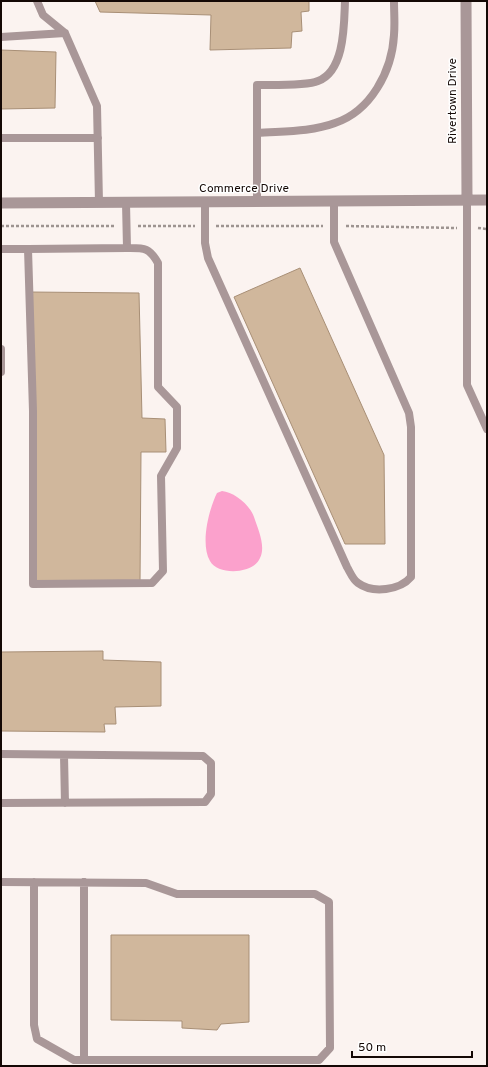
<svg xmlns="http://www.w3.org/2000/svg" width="488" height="1067" viewBox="0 0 488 1067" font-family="Overpass,sans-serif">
  <rect width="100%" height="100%" fill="#fbf3f0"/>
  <path fill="#fba1cc" d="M 222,491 C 234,492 250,505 254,517 C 258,529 266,546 260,558 C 254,574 218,576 210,561 C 200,544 209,509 217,493 Z"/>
  <path fill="#d0b79c" stroke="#a88f76" d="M 95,1 L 309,1 L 309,11 L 301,12 L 302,31 L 292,32 L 291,48 L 210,50 L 211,15 L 100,12 Z
    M 1,50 L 56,52 L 55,108 L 1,109 Z
    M 300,268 L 384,455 L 385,544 L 345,544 L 234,297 Z
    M 29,292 L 139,293 L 142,418 L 165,419 L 166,452 L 141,452 L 140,583 L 33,584 Z
    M 103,651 L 103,660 L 161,662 L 161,706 L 115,707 L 116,724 L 104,724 L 105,732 L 1,731 L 1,652 Z
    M 111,935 L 249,935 L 249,1022 L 221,1024 L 217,1030 L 182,1028 L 182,1021 L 111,1020 Z"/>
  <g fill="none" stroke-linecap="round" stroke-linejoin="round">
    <path stroke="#9d9390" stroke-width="2.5" stroke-dasharray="3 2" stroke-linecap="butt" d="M 1,226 L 115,226
      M 138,226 L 195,226
      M 216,226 L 323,226
      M 346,226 L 457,228
      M 478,228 L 487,229"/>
    <path stroke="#a99798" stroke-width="8" d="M 37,1 L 43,15 L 65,33 L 97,106 L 99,203
      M 1,37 L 65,33
      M 257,133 C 283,131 311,132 335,123 C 371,111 392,71 394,35 C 395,23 394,12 394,1
      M 1,138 L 98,138
      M 467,200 L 467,385 L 487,429
      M 205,202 L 205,243 L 208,258 L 347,567 C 350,572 353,580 358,583 C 373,594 400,590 411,577 L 411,427 L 409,413 L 334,242 L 334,201
      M 257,202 L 257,85 C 271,85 306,86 318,81 C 345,71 344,24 345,1
      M 126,203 L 127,248
      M 127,248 C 144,248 149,247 158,263 L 158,387 L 177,407 L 177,448 L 161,476 L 163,571 L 152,583 L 33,584 L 33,411 L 28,249 Z
      M 1,249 L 28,249
      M 1,349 L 1,372
      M 1,754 L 203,756 L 211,763 L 211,794 L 205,802 L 1,803
      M 64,755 L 65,803
      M 1,882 L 146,883 L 177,894 L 315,894 L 329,902 L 330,1048 L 319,1060 L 74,1060 L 37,1039 L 34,1025 L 34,882
      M 84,882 L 84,1060"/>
    <path stroke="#a99798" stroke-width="11" d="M 466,1 L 467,200
      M 1,203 L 487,200"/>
  </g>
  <g text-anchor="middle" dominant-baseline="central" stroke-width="3" stroke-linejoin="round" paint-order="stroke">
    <g font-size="12" fill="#140805" stroke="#fff">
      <text transform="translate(453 101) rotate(-90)">Rivertown Drive</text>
      <text x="244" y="189">Commerce Drive</text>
    </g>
  </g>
  <rect width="488" height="1067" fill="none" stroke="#140805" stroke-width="4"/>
  <path d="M352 1051v6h120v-6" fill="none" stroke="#140805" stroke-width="2"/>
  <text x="358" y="1051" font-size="12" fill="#140805" stroke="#ffffff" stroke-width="3" paint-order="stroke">50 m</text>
</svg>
